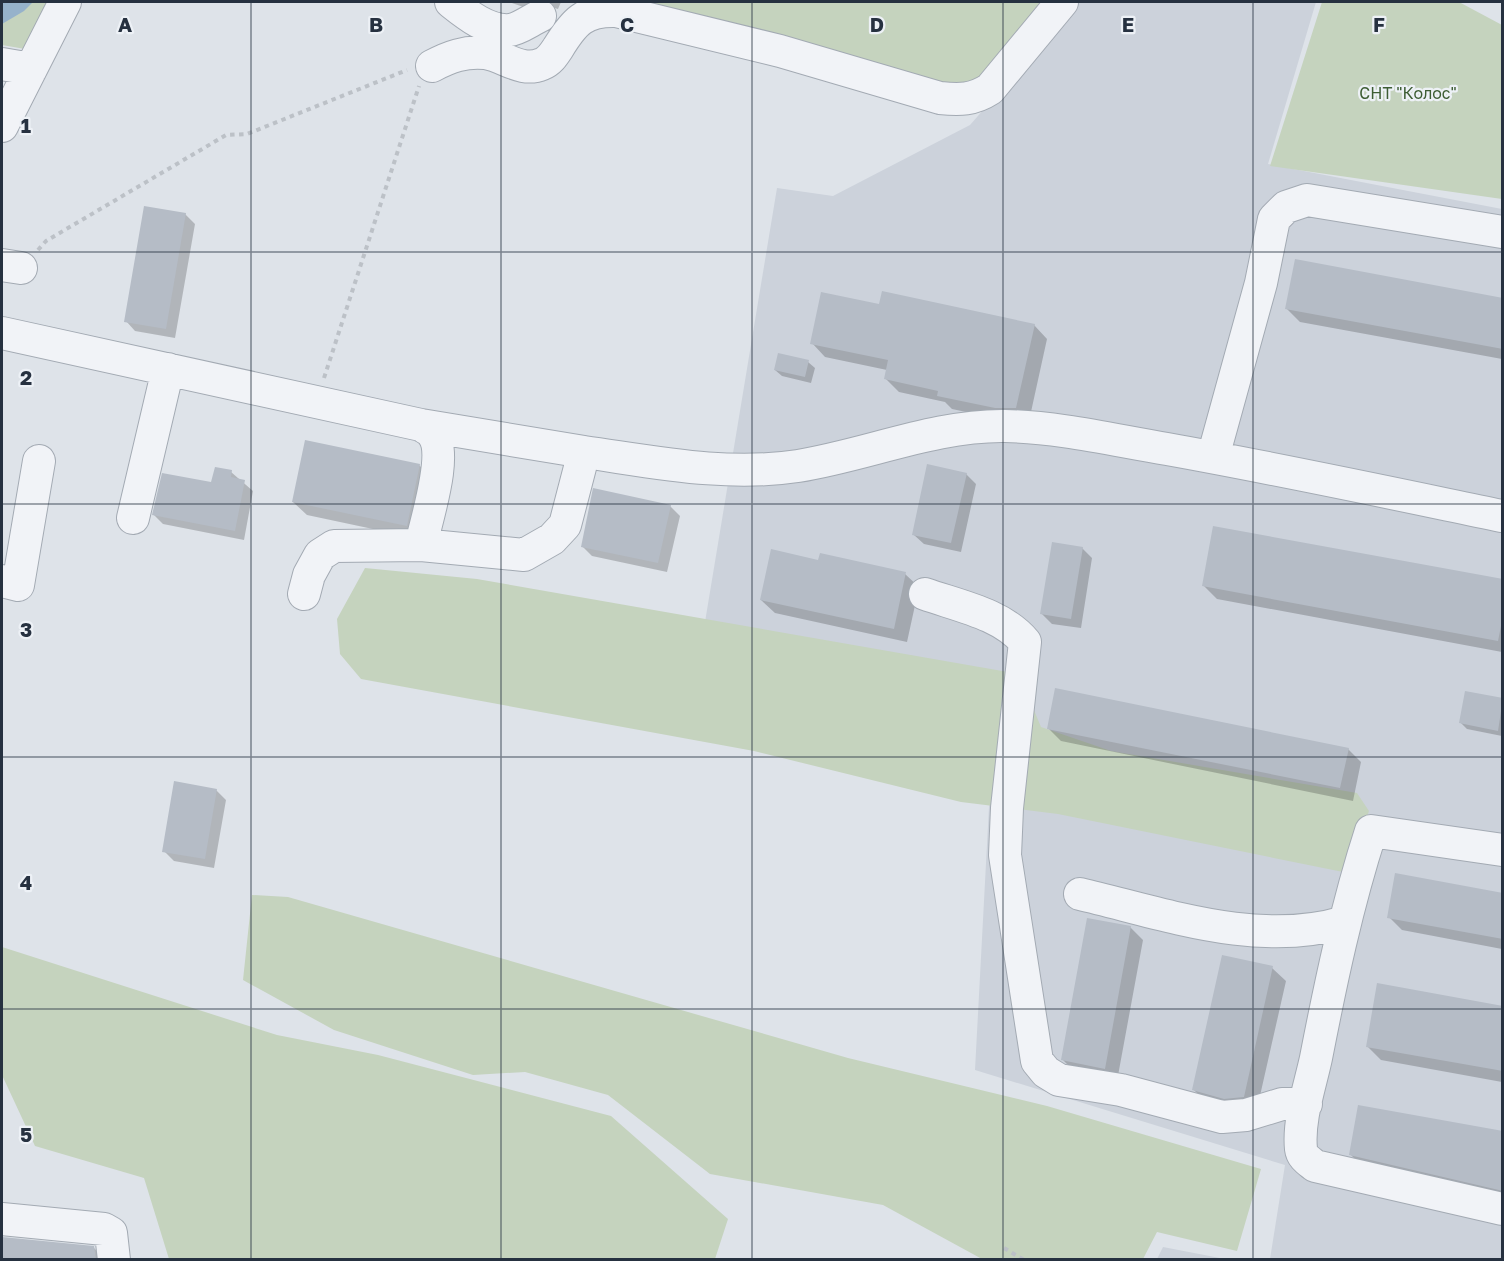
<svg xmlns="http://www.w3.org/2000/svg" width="1504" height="1261" viewBox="0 0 1504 1261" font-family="'Golos Text',sans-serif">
  <rect width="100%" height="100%" fill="#dee3e9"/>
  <path fill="#ccd2db" d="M 1078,2 L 1316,2 L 1268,164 L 1502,209 L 1502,1259 L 1270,1259 L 1285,1165 L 975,1070 L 989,807 L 990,670 L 704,628 L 777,188 L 833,196 L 970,125 Z
    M 1163,1247 L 1225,1259 L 1157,1259 Z"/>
  <path fill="#c5d3be" d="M 2,2 L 54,2 L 31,50 L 2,45 Z
    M 632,2 L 1049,2 L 980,78 L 959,90 Z
    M 1322,2 L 1459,2 L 1502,25 L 1502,199 L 1270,166 Z
    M 365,568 L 477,579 L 1019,674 L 1041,727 L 1111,751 L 1357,793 L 1369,811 L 1348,873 L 1058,814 L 961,802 L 754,751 L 361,679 L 340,654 L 337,619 Z
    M 252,895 L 288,897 L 848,1058 L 1047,1106 L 1261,1169 L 1237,1251 L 1157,1232 L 1143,1259 L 982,1259 L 883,1205 L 710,1174 L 608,1095 L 525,1072 L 473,1075 L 334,1030 L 243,980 Z
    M 2,947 L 277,1035 L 378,1055 L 611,1116 L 728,1219 L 715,1259 L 169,1259 L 144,1178 L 35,1146 L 2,1075 Z"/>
  <path fill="#96b2cb" d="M 2,2 L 33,2 L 24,11 L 2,24 Z"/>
  <path fill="#0003" d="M 509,2 L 561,2 L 558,9 L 551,7 L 538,12 Z
    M 185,214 L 195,224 L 175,338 L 135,331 L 126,321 Z
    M 1502,299 L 1502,359 L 1300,322 L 1287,309 Z
    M 880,306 L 1034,325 L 1047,339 L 1029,421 L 1009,421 L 952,409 L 945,402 L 899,392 L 885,378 L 887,370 L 825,357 L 812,343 Z
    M 808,362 L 815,368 L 811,383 L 782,376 L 775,370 Z
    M 419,465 L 432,478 L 420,539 L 307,515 L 293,502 Z
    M 231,472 L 253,491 L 244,540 L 163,524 L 154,515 Z
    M 966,474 L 976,484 L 961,552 L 924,544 L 914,535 Z
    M 670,506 L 680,516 L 667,572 L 592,556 L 582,546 Z
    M 1082,548 L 1092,558 L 1081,628 L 1052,624 L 1042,614 Z
    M 819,561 L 905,574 L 919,587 L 907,642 L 775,613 L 761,600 Z
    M 1502,581 L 1502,652 L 1217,599 L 1204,586 Z
    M 1502,700 L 1502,736 L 1467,729 L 1460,722 Z
    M 1048,728 L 1348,749 L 1361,762 L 1353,801 L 1061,741 Z
    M 216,790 L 226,800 L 214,868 L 174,861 L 164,851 Z
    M 1502,895 L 1502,949 L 1402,930 L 1389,917 Z
    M 1130,927 L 1143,940 L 1117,1081 L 1076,1073 L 1063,1060 Z
    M 1272,968 L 1286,981 L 1257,1109 L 1207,1103 L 1194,1090 Z
    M 1502,1007 L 1502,1082 L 1381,1060 L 1368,1047 Z
    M 1502,1133 L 1502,1200 L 1364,1168 L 1351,1155 Z
    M 2,1239 L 94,1248 L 106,1260 L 2,1260 Z"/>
  <path fill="#b5bcc6" d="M 144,206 L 186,213 L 166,329 L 124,322 Z
    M 1295,259 L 1503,298 L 1503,349 L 1285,309 Z
    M 882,291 L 1035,324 L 1016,408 L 995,408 L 937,396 L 938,391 L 884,379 L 888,360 L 810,344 L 821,292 L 879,304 Z
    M 778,353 L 809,360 L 805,377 L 774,370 Z
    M 305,440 L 420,464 L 407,526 L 292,502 Z
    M 927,464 L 967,473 L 951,543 L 912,535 Z
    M 215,467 L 232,470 L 231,477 L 245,480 L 235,531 L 152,515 L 162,473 L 211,482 Z
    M 593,488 L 671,505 L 658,563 L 581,547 Z
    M 1213,526 L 1503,579 L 1503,616 L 1498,641 L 1202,586 Z
    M 1052,542 L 1083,547 L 1071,619 L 1040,614 Z
    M 771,549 L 818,560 L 820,553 L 906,572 L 894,629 L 760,600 Z
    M 1055,688 L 1349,748 L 1340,788 L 1047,729 Z
    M 1465,691 L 1503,698 L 1498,731 L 1459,723 Z
    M 174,781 L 217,789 L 205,859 L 162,852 Z
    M 1395,873 L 1503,893 L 1503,939 L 1387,918 Z
    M 1087,918 L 1131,926 L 1105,1069 L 1061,1060 Z
    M 1222,955 L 1273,966 L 1244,1097 L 1224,1099 L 1192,1090 Z
    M 1377,983 L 1503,1006 L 1503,1071 L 1366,1047 Z
    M 1358,1105 L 1503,1131 L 1503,1191 L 1349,1155 Z
    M 2,1237 L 94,1246 L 96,1260 L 2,1260 Z"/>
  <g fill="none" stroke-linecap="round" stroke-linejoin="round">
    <g stroke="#a3aab3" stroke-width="34">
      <path id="minor" d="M 451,2 C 466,14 488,32 510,30 C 519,29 531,20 540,16
        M 2,64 L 31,69
        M 432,66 C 449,57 465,51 485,53 C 505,56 521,73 542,64 C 550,61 554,54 558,48 C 574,22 584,10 616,11 L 780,51 L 940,98 C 960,100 973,100 990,89 L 1062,2
        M 2,126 L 65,2
        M 2,265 L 21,268
        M 2,333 L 421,425 C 424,427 430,430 432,433 C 449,453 426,520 421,545
        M 421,425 L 584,452
        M 1213,457 L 1261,283 L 1274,219 L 1286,207 L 1307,200 L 1502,232
        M 133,518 L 168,369
        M 2,581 L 18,585 L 39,461
        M 304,594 L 309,575 L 320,555 L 334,546 L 421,545 L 524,555 L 552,539 L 565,525 L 584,452 C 655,462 726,477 798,466 C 867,455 935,425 1005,426 C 1059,427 1113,440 1167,449 C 1279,469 1391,493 1502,516
        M 925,594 C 959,606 1002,614 1025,642 L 1007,808 L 1005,855 L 1037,1061 L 1046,1072 L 1059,1080 L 1121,1090 L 1222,1117 L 1246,1115 L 1282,1104 L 1306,1104
        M 1502,850 L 1371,831 C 1347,905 1331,981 1316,1058 C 1310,1086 1298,1120 1301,1149 C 1302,1157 1309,1161 1315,1166 L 1502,1209
        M 1080,894 C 1165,914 1258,948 1345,922
        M 2,1219 L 104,1229 L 111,1233 L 114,1260"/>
    </g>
    <path stroke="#bcc1c7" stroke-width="4" stroke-dasharray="4.5 4.5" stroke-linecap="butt" d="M 38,250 L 46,241 L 226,135 L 247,134 L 407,70
      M 324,378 L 419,86
      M 1004,1248 L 1024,1260"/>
    <use href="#minor" stroke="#f1f3f7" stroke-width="32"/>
  </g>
  <path fill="none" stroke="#263140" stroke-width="1.5" stroke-opacity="0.55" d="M 251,2 L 251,1260M 501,2 L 501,1260M 752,2 L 752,1260M 1003,2 L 1003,1260M 1253,2 L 1253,1260M 2,252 L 1502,252M 2,504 L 1502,504M 2,757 L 1502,757M 2,1009 L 1502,1009"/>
  <g text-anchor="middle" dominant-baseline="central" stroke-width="4.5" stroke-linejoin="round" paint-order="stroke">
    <g font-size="16" fill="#3d5d33" stroke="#edf1f6">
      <text x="1408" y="93">СНТ "Колос"</text>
    </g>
  </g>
  <g font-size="20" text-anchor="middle" font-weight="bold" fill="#263140" stroke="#edf1f6" stroke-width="4.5" stroke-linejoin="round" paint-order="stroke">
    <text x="125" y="32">A</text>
    <text x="376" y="32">B</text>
    <text x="627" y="32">C</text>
    <text x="877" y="32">D</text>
    <text x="1128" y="32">E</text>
    <text x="1379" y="32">F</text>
    <text x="26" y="133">1</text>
    <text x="26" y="385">2</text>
    <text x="26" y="637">3</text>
    <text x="26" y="890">4</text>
    <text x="26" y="1142">5</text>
  </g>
  <rect width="1504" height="1261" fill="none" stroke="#263140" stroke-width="6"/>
</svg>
